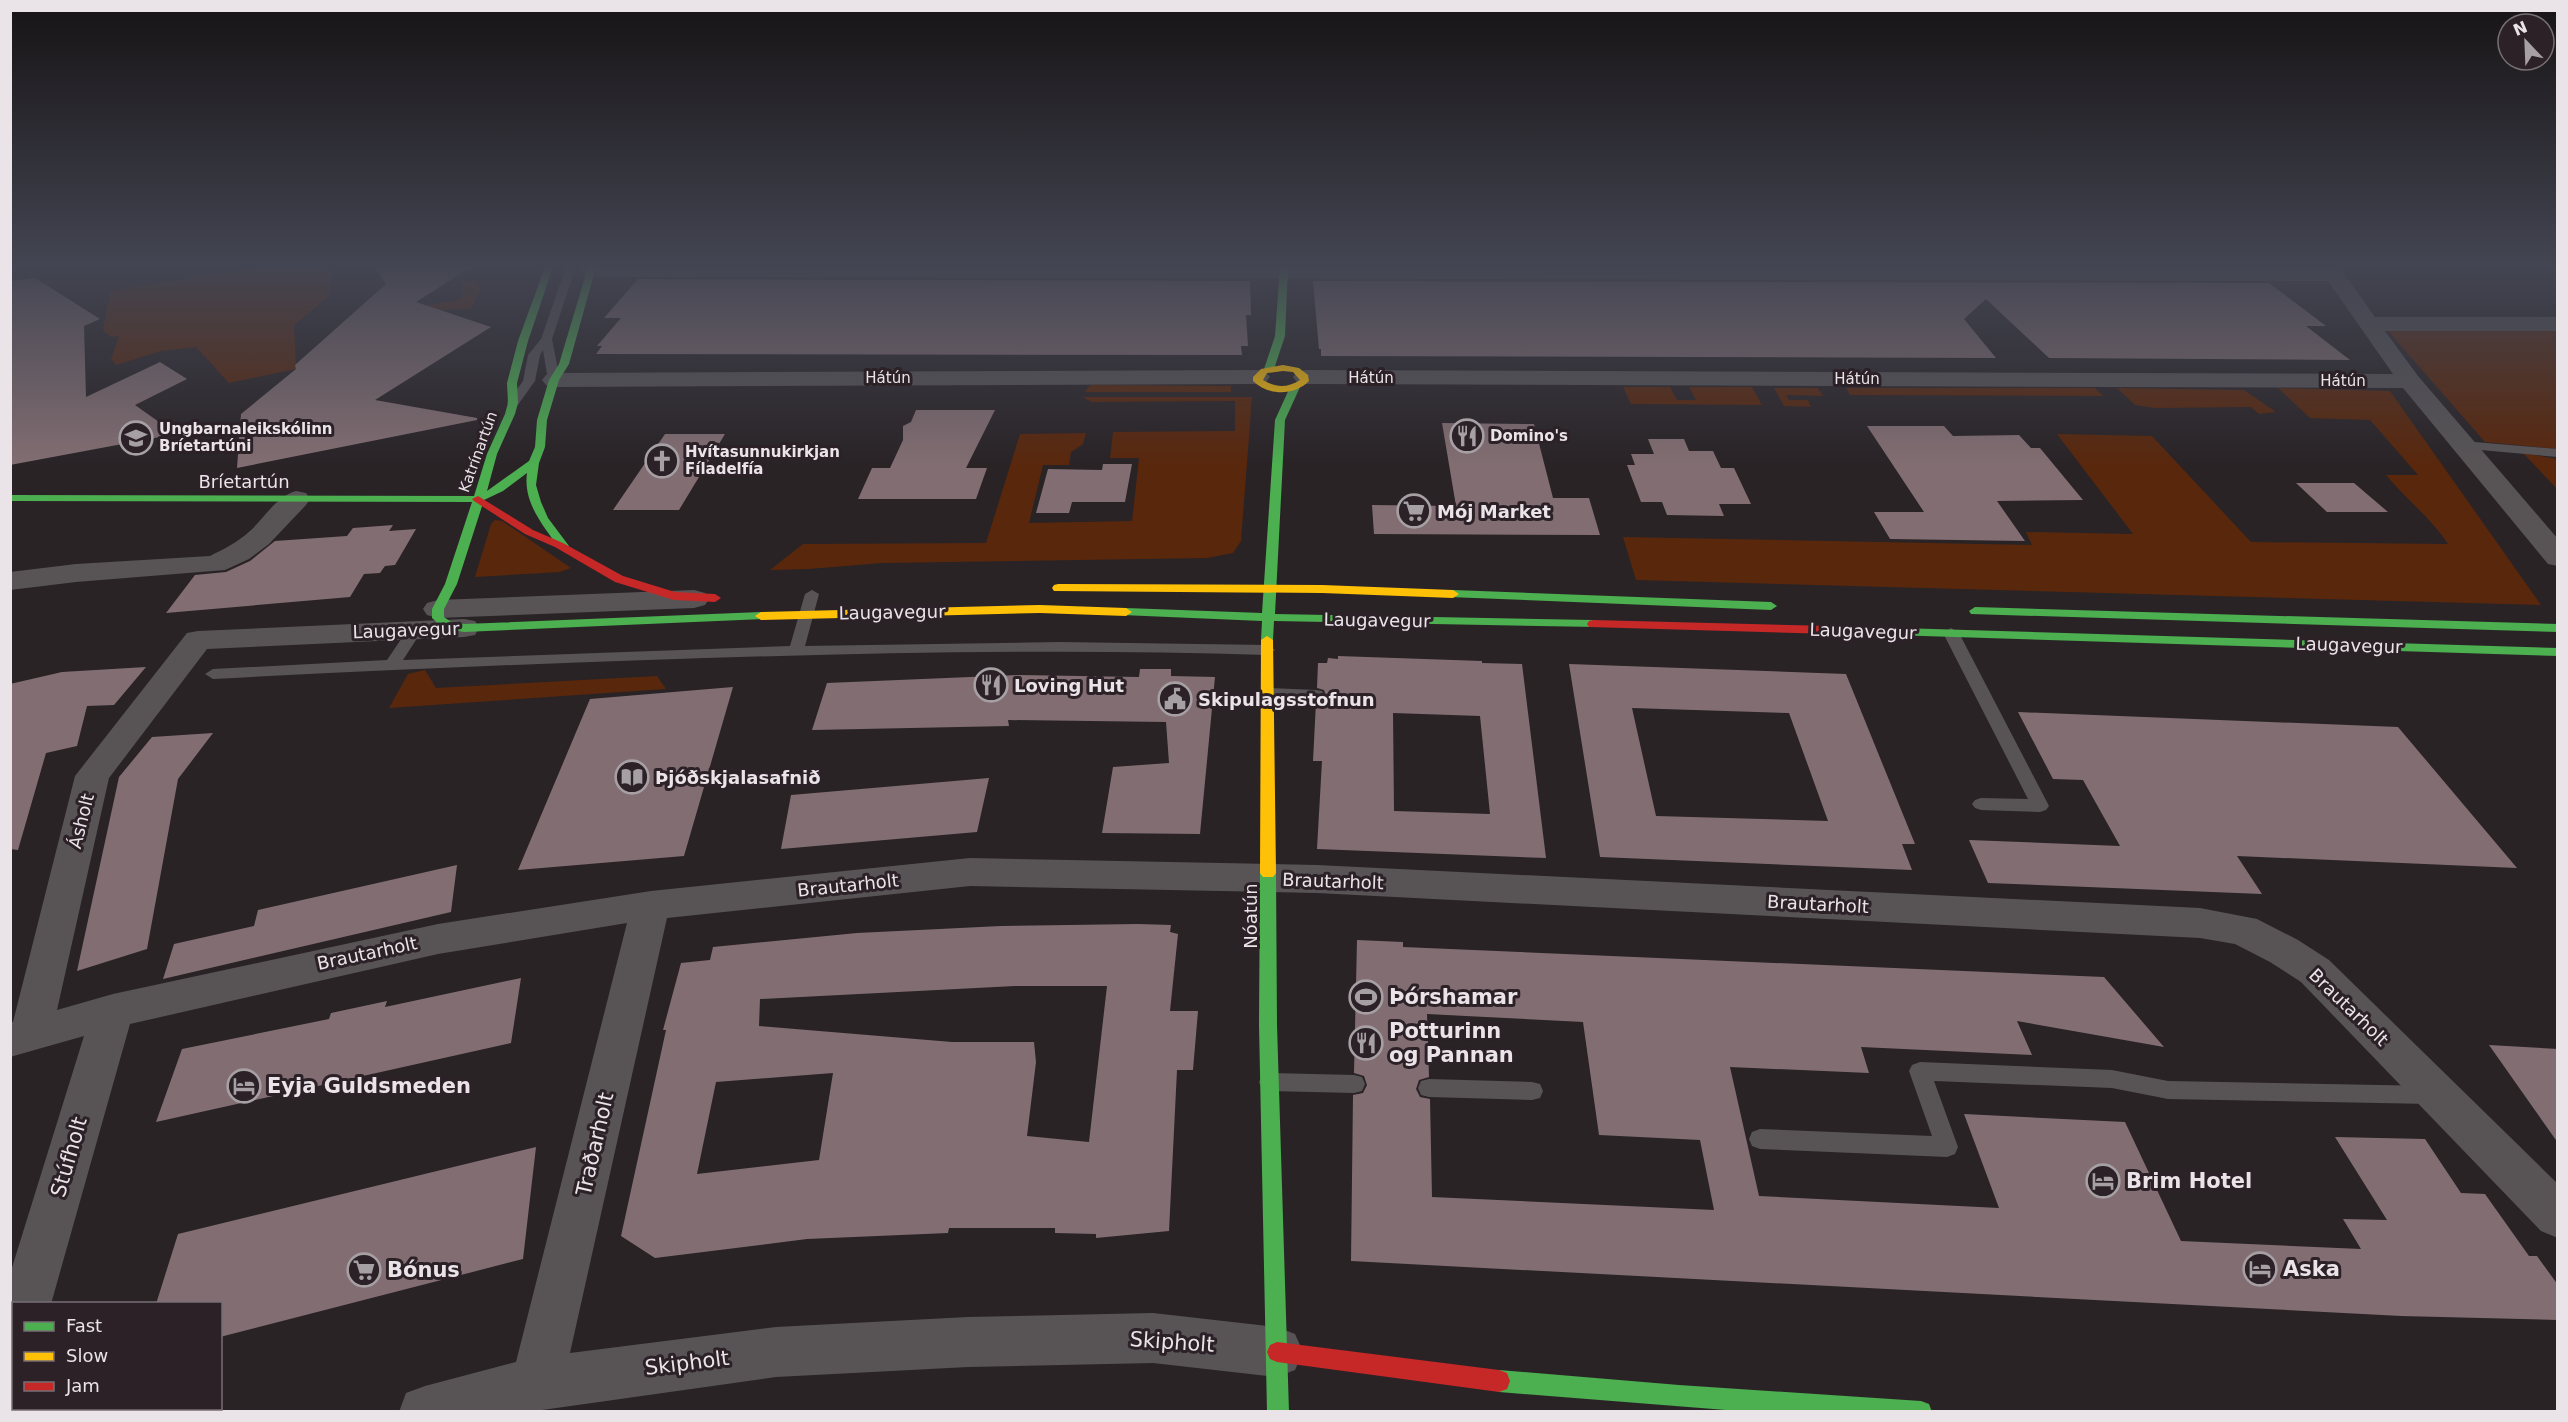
<svg xmlns="http://www.w3.org/2000/svg" width="2568" height="1422" viewBox="0 0 2568 1422" font-family="'DejaVu Sans',sans-serif">
  <rect width="100%" height="100%" fill="#292326"/>
  <path fill="#59270c" d="M 261,267 L 332,267 L 331,287 L 328,297 L 294,325 L 296,369 L 229,383 L 196,347 L 161,351 L 116,365 L 111,359 L 119,336 L 111,337 L 103,331 L 110,291 Z
    M 475,280 L 481,289 L 471,309 L 433,310 L 422,306 L 459,300 L 463,296 L 462,282 Z
    M 2557,330 L 2557,449 L 2485,442 L 2388,331 Z
    M 1090,385 L 1231,386 L 1231,392 L 1085,392 Z
    M 1623,387 L 1670,387 L 1677,400 L 1696,400 L 1689,387 L 1752,387 L 1762,405 L 1631,404 Z
    M 1774,388 L 1818,388 L 1823,396 L 1786,395 L 1789,400 L 1808,400 L 1811,407 L 1784,406 Z
    M 1846,388 L 2095,388 L 2103,396 L 1850,395 Z
    M 2117,388 L 2244,390 L 2276,412 L 2259,414 L 2251,407 L 2155,408 L 2135,405 Z
    M 2278,388 L 2390,391 L 2541,605 L 1636,580 L 1623,537 L 2032,545 L 2026,532 L 2133,534 L 2057,434 L 2152,436 L 2251,542 L 2448,544 C 2431,518 2406,499 2386,475 L 2418,475 L 2370,420 L 2310,418 Z
    M 1082,397 L 1252,397 L 1241,541 L 1233,553 L 1207,558 L 882,563 L 809,569 L 770,570 L 803,544 L 986,543 L 1020,434 L 1086,433 L 1083,444 L 1071,452 L 1069,465 L 1043,465 L 1029,523 L 1132,521 L 1139,458 L 1110,458 L 1113,432 L 1235,431 L 1235,401 L 1092,402 Z
    M 2523,453 L 2557,459 L 2557,489 Z
    M 495,520 L 502,521 L 571,568 L 560,572 L 475,577 L 491,524 Z
    M 425,670 L 436,688 L 657,676 L 666,689 L 389,708 L 408,674 Z"/>
  <path fill="#826e72" fill-rule="evenodd" d="M 375,267 L 471,267 L 416,302 L 491,327 L 375,400 L 477,418 L 477,420 L 237,468 L 241,414 L 296,369 L 295,365 L 386,284 Z
    M 35,278 L 100,319 L 84,326 L 86,397 L 160,362 L 187,379 L 135,405 L 176,434 L 10,465 L 10,281 Z
    M 638,279 L 1250,281 L 1251,315 L 1246,315 L 1248,346 L 1241,346 L 1242,355 L 596,354 L 602,346 L 597,346 L 621,318 L 604,318 Z
    M 1313,281 L 2269,283 L 2326,326 L 2306,326 L 2350,360 L 2049,358 L 1986,299 L 1964,319 L 1996,358 L 1321,356 L 1321,349 L 1319,349 Z
    M 916,410 L 995,410 L 966,468 L 987,468 L 976,499 L 858,499 L 872,468 L 890,468 L 903,440 L 903,426 L 911,422 Z
    M 1442,423 L 1534,424 L 1553,498 L 1589,498 L 1600,535 L 1374,534 L 1372,505 L 1456,506 Z
    M 1867,426 L 1944,426 L 1953,436 L 2019,435 L 2031,448 L 2040,448 L 2083,500 L 1997,501 L 2025,541 L 1890,539 L 1874,512 L 1924,512 Z
    M 665,434 L 725,434 L 679,510 L 613,510 Z
    M 1648,439 L 1684,439 L 1689,451 L 1713,451 L 1721,468 L 1734,468 L 1751,504 L 1719,504 L 1724,516 L 1667,515 L 1662,502 L 1641,502 L 1627,465 L 1635,465 L 1631,454 L 1654,454 Z
    M 1103,464 L 1132,464 L 1125,502 L 1072,502 L 1069,513 L 1036,513 L 1048,469 L 1102,470 Z
    M 2296,483 L 2354,483 L 2388,512 L 2327,512 Z
    M 393,525 L 389,531 L 416,529 L 395,565 L 385,566 L 380,573 L 364,574 L 350,597 L 166,613 L 195,575 L 226,572 L 250,561 L 275,541 L 347,536 L 353,528 Z
    M 1338,656 L 1482,661 L 1482,663 L 1522,664 L 1546,858 L 1317,849 L 1322,761 L 1313,761 L 1316,702 L 1322,701 L 1326,696 L 1324,690 L 1317,688 L 1318,663 L 1327,663 L 1328,658 L 1338,659 ZM 1393,713 L 1480,716 L 1490,814 L 1394,811 Z
    M 1569,664 L 1846,674 L 1915,844 L 1902,844 L 1912,870 L 1600,857 ZM 1632,708 L 1789,713 L 1828,821 L 1656,816 Z
    M 146,667 L 114,705 L 87,706 L 77,746 L 46,753 L 18,850 L 10,849 L 10,684 L 62,672 Z
    M 1140,669 L 1171,669 L 1171,676 L 1215,677 L 1200,834 L 1102,833 L 1113,767 L 1169,763 L 1166,722 L 1008,720 L 1009,726 L 812,730 L 827,683 L 1020,675 L 1139,677 Z
    M 733,687 L 684,856 L 518,870 L 590,699 Z
    M 2018,712 L 2398,727 L 2517,868 L 2237,856 L 2262,894 L 1988,883 L 1969,840 L 2120,846 L 2083,780 L 2053,779 Z
    M 213,733 L 178,779 L 147,949 L 77,971 L 119,777 L 152,737 Z
    M 989,778 L 977,832 L 781,849 L 791,795 Z
    M 457,865 L 451,912 L 163,979 L 174,944 L 254,926 L 258,910 Z
    M 1138,924 L 1171,925 L 1170,932 L 1178,934 L 1170,1011 L 1198,1011 L 1193,1070 L 1177,1070 L 1169,1231 L 1096,1238 L 1096,1234 L 1055,1233 L 1055,1228 L 949,1228 L 948,1233 L 807,1239 L 655,1258 L 621,1236 L 666,1030 L 663,1030 L 681,963 L 710,960 L 713,947 L 857,933 L 1001,926 ZM 1015,986 L 1107,986 L 1089,1142 L 1027,1136 L 1036,1062 L 1034,1042 L 952,1042 L 759,1026 L 760,999 ZM 833,1073 L 819,1160 L 697,1174 L 716,1082 Z
    M 1357,940 L 1403,942 L 1403,947 L 2104,977 L 2164,1047 L 2017,1021 L 2032,1055 L 1861,1047 L 1869,1073 L 1730,1067 L 1759,1196 L 1999,1208 L 1964,1114 L 2125,1122 L 2181,1241 L 2361,1249 L 2343,1219 L 2387,1220 L 2335,1137 L 2425,1139 L 2461,1193 L 2485,1194 L 2529,1256 L 2537,1256 L 2558,1285 L 2558,1320 L 2401,1316 L 1351,1261 L 1353,1095 L 1363,1093 L 1367,1085 L 1364,1076 L 1354,1073 ZM 1427,1014 L 1583,1022 L 1599,1135 L 1700,1140 L 1714,1210 L 1432,1197 L 1430,1099 L 1420,1097 L 1416,1089 L 1419,1080 L 1429,1077 Z
    M 521,978 L 511,1043 L 156,1122 L 182,1049 L 329,1019 L 331,1013 L 387,1001 L 385,1007 Z
    M 2489,1045 L 2558,1049 L 2558,1143 Z
    M 536,1147 L 523,1259 L 220,1337 L 220,1304 L 156,1304 L 178,1234 Z"/>
  <g fill="none" stroke-linecap="round" stroke-linejoin="round">
    <path fill="#585456" fill-rule="evenodd" d="M 566,267 L 575,269 L 552,339 L 560,380 L 554,384 L 548,380 L 543,350 L 540,355 L 535,381 L 517,406 L 509,406 L 507,403 L 523,381 L 528,355 L 541,339 Z
      M 2463,441 L 2558,449 L 2558,457 L 2458,448 L 2457,445 Z
      M 812,590 L 819,594 L 805,646 L 1060,642 L 1267,645 L 1275,650 L 1267,655 C 1060,648 854,653 647,660 C 502,665 358,671 213,679 L 205,674 L 213,669 L 387,660 L 410,626 L 415,624 L 423,629 L 403,660 L 790,646 L 805,594 Z
      M 1951,628 L 1959,633 L 2049,806 L 2046,810 L 2040,812 L 1981,810 L 1975,808 L 1972,804 L 1975,800 L 1981,798 L 2028,799 L 1943,633 Z
      M 1267,688 L 1316,690 L 1322,691 L 1324,695 L 1322,699 L 1316,700 L 1261,697 L 1259,693 L 1261,689 Z
      M 1920,1062 L 2112,1070 L 2168,1081 L 2432,1086 L 2440,1088 L 2443,1095 L 2440,1102 L 2432,1104 L 2168,1099 L 2112,1088 L 1934,1081 L 1958,1147 L 1955,1154 L 1947,1157 L 1760,1149 L 1752,1146 L 1749,1139 L 1752,1132 L 1760,1129 L 1932,1136 L 1909,1071 L 1912,1065 Z
      M 1270,1073 L 1354,1075 L 1362,1077 L 1365,1084 L 1362,1091 L 1354,1093 L 1270,1091 L 1262,1089 L 1259,1082 L 1262,1075 Z
      M 1429,1079 L 1532,1082 L 1540,1084 L 1543,1091 L 1540,1098 L 1532,1100 L 1429,1097 L 1421,1095 L 1418,1088 L 1421,1081 Z"/>
    <path fill="#585456" fill-rule="evenodd" d="M 583,267 L 2339,267 L 2375,317 L 2558,317 L 2558,331 L 2385,331 L 2418,376 L 2558,539 L 2558,566 L 2548,564 L 2403,388 L 1305,384 L 1297,382 L 1293,377 L 1297,372 L 1305,370 L 2393,374 L 2328,281 L 591,277 L 584,275 L 581,271 Z
      M 1258,370 L 1266,372 L 1270,377 L 1266,382 L 1258,384 L 554,387 L 546,385 L 542,380 L 546,375 L 554,373 Z
      M 296,491 L 306,493 L 310,499 L 306,505 L 269,544 L 249,559 L 225,570 L 76,582 L 10,590 L 10,572 L 76,564 L 210,556 C 224,549 238,542 250,531 C 264,518 277,496 296,491 Z
      M 694,590 L 705,593 L 709,599 L 705,605 L 694,608 L 438,618 L 427,615 L 423,609 L 427,603 L 438,600 Z
      M 464,619 L 475,621 L 479,628 L 475,635 L 464,637 L 207,649 L 109,778 L 57,1010 L 113,994 L 438,924 L 651,891 L 970,858 L 1317,865 L 2200,908 L 2257,919 L 2298,940 L 2329,960 L 2558,1184 L 2558,1238 L 2541,1231 L 2301,982 L 2270,962 L 2235,944 L 2200,938 L 1317,893 L 970,886 L 667,918 L 570,1353 L 776,1327 L 968,1317 L 1153,1313 L 1277,1327 L 1295,1334 L 1303,1352 L 1295,1370 L 1277,1377 L 1153,1363 L 968,1367 L 776,1377 L 528,1412 L 399,1412 L 406,1393 L 425,1386 L 516,1362 L 627,923 L 438,954 L 130,1024 L 51,1304 L 14,1304 L 14,1380 L 10,1381 L 10,1274 L 84,1036 L 10,1057 L 10,1022 L 13,1022 L 75,776 L 187,633 L 198,631 Z"/>
    <path fill="#4caf50" fill-rule="evenodd" d="M 545,267 L 553,267 L 528,341 L 517,383 L 518,403 L 515,414 L 497,454 L 487,491 L 529,461 L 535,447 L 537,420 L 549,380 L 559,364 L 588,267 L 596,267 L 569,364 L 559,380 L 547,420 L 545,447 L 539,463 L 536,485 L 541,502 L 548,518 L 569,546 L 567,548 L 559,548 C 543,525 523,503 527,473 L 503,491 L 484,500 L 457,584 L 444,609 L 444,617 L 451,622 L 464,624 L 761,612 L 765,613 L 767,616 L 765,619 L 464,632 L 443,628 L 432,618 L 432,609 L 445,584 L 472,502 L 10,501 L 10,495 L 474,496 L 487,454 L 505,414 L 508,403 L 507,383 L 518,341 Z
      M 1280,267 L 1288,267 L 1285,336 L 1274,369 L 1269,372 L 1264,369 L 1275,336 Z
      M 1295,384 L 1300,387 L 1285,420 L 1275,614 L 1593,620 L 1597,621 L 1599,624 L 1597,627 L 1274,621 L 1273,640 L 1267,644 L 1261,640 L 1262,621 L 1122,615 L 1120,612 L 1122,609 L 1126,608 L 1262,613 L 1275,420 L 1290,387 Z
      M 1453,590 L 1771,602 L 1777,606 L 1771,610 L 1449,597 L 1447,594 Z
      M 1975,607 L 2558,624 L 2558,632 L 1971,614 L 1969,611 Z
      M 1832,626 L 2558,648 L 2558,656 L 1828,633 L 1826,630 Z
      M 1268,867 L 1273,869 L 1276,873 L 1277,1025 L 1289,1412 L 1267,1412 L 1259,1025 L 1260,873 L 1263,869 Z
      M 1499,1370 L 1679,1385 L 1921,1401 L 1929,1404 L 1932,1412 L 1751,1412 L 1499,1392 L 1491,1389 L 1488,1381 L 1491,1373 Z"/>
    <path fill="#ffc107" fill-rule="evenodd" d="M 1283,365 L 1299,368 L 1308,375 L 1309,381 C 1294,396 1268,396 1253,381 L 1253,377 L 1261,369 ZM 1283,371 L 1293,372 L 1300,380 C 1287,388 1276,388 1263,380 L 1267,373 Z
      M 1058,584 L 1322,585 L 1453,590 L 1459,594 L 1453,598 L 1322,593 L 1054,591 L 1052,588 L 1054,585 Z
      M 1040,605 L 1126,608 L 1132,612 L 1126,616 L 1040,613 L 761,620 L 755,616 L 761,612 Z
      M 1267,636 L 1273,640 L 1276,873 L 1273,877 L 1263,877 L 1260,873 L 1261,640 Z"/>
    <path fill="#c62828" fill-rule="evenodd" d="M 478,496 L 533,530 L 563,543 L 623,576 L 675,592 L 715,594 L 721,598 L 715,602 L 674,600 L 615,582 L 555,547 L 525,534 L 474,501 L 472,499 Z
      M 1593,620 L 1832,626 L 1838,630 L 1832,634 L 1589,627 L 1587,624 L 1589,621 Z
      M 1277,1342 L 1499,1370 L 1507,1373 L 1510,1381 L 1507,1389 L 1499,1392 L 1277,1362 L 1270,1359 L 1267,1352 L 1270,1345 Z"/>
  </g>
  <linearGradient id="sky" x2="0" y2="1"><stop stop-color="#171315"/><stop offset="0.57" stop-color="#434552"/><stop offset="1" stop-color="#434552" stop-opacity="0"/></linearGradient>
  <rect width="2568" height="466" fill="url(#sky)"/>
  <defs>
    <g id="restaurant-ring" transform="scale(1.725)"><circle r="9.5" fill="#2b2127" stroke="#a6a0a4" stroke-width="1.5"/><path d="M-5-6h1v4h1v-4h1v4h1v-4h1v5L-1.5 .5V6h-2V.5L-5-1ZM5-6V6H3V1.5H1.5Q1.5-4 5-6Z" fill="#a6a0a4"/></g>
    <g id="school-ring" transform="scale(1.725)"><circle r="9.5" fill="#2b2127" stroke="#a6a0a4" stroke-width="1.5"/><path d="M0-5L7-2L0 1L-7-2ZM-4 1L0 2.5L4 1V4Q0 6-4 4Z" fill="#a6a0a4"/></g>
    <g id="church-ring" transform="scale(1.725)"><circle r="9.5" fill="#2b2127" stroke="#a6a0a4" stroke-width="1.5"/><path d="M-1.2-6h2.4v3.5h3.3v2.4h-3.3V6h-2.4V-.1h-3.3v-2.4h3.3Z" fill="#a6a0a4"/></g>
    <g id="supermarket-ring" transform="scale(1.725)"><circle r="9.5" fill="#2b2127" stroke="#a6a0a4" stroke-width="1.5"/><path d="M-6-5.5h2.5l.6 2H6L4.5 2H-2.5L-4.4-4H-6ZM-1.5 3.2a1.3 1.3 0 1 0 .1 0ZM3 3.2a1.3 1.3 0 1 0 .1 0Z" fill="#a6a0a4"/></g>
    <g id="civic-ring" transform="scale(1.725)"><circle r="9.5" fill="#2b2127" stroke="#a6a0a4" stroke-width="1.5"/><path d="M-.6-6.5H3V-4.5H.6V-3L4-1V1h2V6H-6V1h2V-1L-.6-3ZM-1.2 2.5V6h2.4V2.5Z" fill="#a6a0a4"/></g>
    <g id="library-ring" transform="scale(1.725)"><circle r="9.5" fill="#2b2127" stroke="#a6a0a4" stroke-width="1.5"/><path d="M-6-4Q-3-5.5-.7-3.5V5Q-3 3-6 4ZM6-4Q3-5.5 .7-3.5V5Q3 3 6 4Z" fill="#a6a0a4"/></g>
    <g id="stadium-ring" transform="scale(1.725)"><circle r="9.5" fill="#2b2127" stroke="#a6a0a4" stroke-width="1.5"/><path d="M0-5a6.5 5 0 1 0 0 10a6.5 5 0 1 0 0-10ZM-3.5-1.8h7v3.6h-7Z" fill="#a6a0a4"/></g>
    <g id="hotel-ring" transform="scale(1.725)"><circle r="9.5" fill="#2b2127" stroke="#a6a0a4" stroke-width="1.5"/><path d="M-6-4.5h1.5V1H6V5H4.5V3h-9V5H-6ZM-4 0a1.8 1.8 0 1 1 3.6 0ZM.5 0V-2.5h3Q6-2.5 6 0Z" fill="#a6a0a4"/></g>
  </defs>
  <g fill-rule="evenodd">
    <use href="#restaurant-ring" x="1467" y="436"/>
    <use href="#school-ring" x="136" y="438"/>
    <use href="#church-ring" x="662" y="461"/>
    <use href="#supermarket-ring" x="1414" y="511"/>
    <use href="#restaurant-ring" x="991" y="685"/>
    <use href="#civic-ring" x="1175" y="699"/>
    <use href="#library-ring" x="632" y="777"/>
    <use href="#stadium-ring" x="1366" y="997"/>
    <use href="#restaurant-ring" x="1366" y="1043"/>
    <use href="#hotel-ring" x="244" y="1086"/>
    <use href="#hotel-ring" x="2103" y="1181"/>
    <use href="#hotel-ring" x="2260" y="1269"/>
    <use href="#supermarket-ring" x="364" y="1270"/>
  </g>
  <g text-anchor="middle" dominant-baseline="central" stroke-width="6" stroke-linejoin="round" paint-order="stroke">
    <g font-size="15" fill="#eae3e8" stroke="#2b2127">
      <text x="888" y="378">Hátún</text>
      <text x="1371" y="378">Hátún</text>
      <text x="1857" y="379">Hátún</text>
      <text x="2343" y="381">Hátún</text>
      <text transform="translate(478 452) rotate(-70)">Katrínartún</text>
    </g>
    <g font-size="15" font-weight="bold" fill="#eae3e8" stroke="#2b2127" text-anchor="start">
      <text x="159" y="429">Ungbarnaleikskólinn<tspan x="159" dy="17">Bríetartúni</tspan></text>
      <text x="1490" y="436">Domino's</text>
      <text x="685" y="452">Hvítasunnukirkjan<tspan x="685" dy="17">Fíladelfía</tspan></text>
    </g>
    <g font-size="18" fill="#eae3e8" stroke="#2b2127">
      <text x="244" y="481">Bríetartún</text>
      <text transform="translate(892 612) rotate(-1)">Laugavegur</text>
      <text transform="translate(1377 620) rotate(1)">Laugavegur</text>
      <text transform="translate(406 630) rotate(-2)">Laugavegur</text>
      <text transform="translate(1863 631) rotate(2)">Laugavegur</text>
      <text transform="translate(2349 645) rotate(2)">Laugavegur</text>
      <text transform="translate(81 821) rotate(-76)">Ásholt</text>
      <text transform="translate(1333 881) rotate(2)">Brautarholt</text>
      <text transform="translate(848 885) rotate(-6)">Brautarholt</text>
      <text transform="translate(1818 904) rotate(3)">Brautarholt</text>
      <text transform="translate(1250 916) rotate(-90)">Nóatún</text>
      <text transform="translate(367 953) rotate(-12)">Brautarholt</text>
      <text transform="translate(2349 1007) rotate(44)">Brautarholt</text>
    </g>
    <g font-size="18" font-weight="bold" fill="#eae3e8" stroke="#2b2127" text-anchor="start">
      <text x="1437" y="511">Mój Market</text>
      <text x="1014" y="685">Loving Hut</text>
      <text x="1198" y="699">Skipulagsstofnun</text>
      <text x="655" y="777">Þjóðskjalasafnið</text>
    </g>
    <g font-size="21" font-weight="bold" fill="#eae3e8" stroke="#2b2127" text-anchor="start">
      <text x="1389" y="997">Þórshamar</text>
      <text x="1389" y="1031">Potturinn<tspan x="1389" dy="24">og Pannan</tspan></text>
      <text x="267" y="1086">Eyja Guldsmeden</text>
      <text x="2126" y="1181">Brim Hotel</text>
      <text x="2283" y="1269">Aska</text>
      <text x="387" y="1270">Bónus</text>
    </g>
    <g font-size="21" fill="#eae3e8" stroke="#2b2127">
      <text transform="translate(595 1144) rotate(-77)">Traðarholt</text>
      <text transform="translate(69 1157) rotate(-74)">Stúfholt</text>
      <text transform="translate(1172 1342) rotate(4)">Skipholt</text>
      <text transform="translate(687 1363) rotate(-7)">Skipholt</text>
    </g>
  </g>
  <rect width="2568" height="1422" fill="none" stroke="#eae3e8" stroke-width="24"/>
  <rect x="12" y="1302" width="210" height="108" fill="#2b2127" stroke="#776f74" stroke-width="1.5"/>
  <rect x="24" y="1322" width="30" height="9" fill="#4caf50" stroke="#776f74" stroke-width="1.5"/>
  <text x="66" y="1332" font-size="18" fill="#eae3e8">Fast</text>
  <rect x="24" y="1352" width="30" height="9" fill="#ffc107" stroke="#776f74" stroke-width="1.5"/>
  <text x="66" y="1362" font-size="18" fill="#eae3e8">Slow</text>
  <rect x="24" y="1382" width="30" height="9" fill="#c62828" stroke="#776f74" stroke-width="1.5"/>
  <text x="66" y="1392" font-size="18" fill="#eae3e8">Jam</text>
  <g transform="translate(2526 42) rotate(337)"><circle r="28" fill="#2b2127" stroke="#776f74" stroke-width="1.5"/>
  <path d="M0-4.5L10 22L0 15L-10 22Z" fill="#a6a0a4"/>
  <text y="-9" font-size="16" font-weight="bold" text-anchor="middle" fill="#eae3e8">N</text>
  </g>
</svg>
